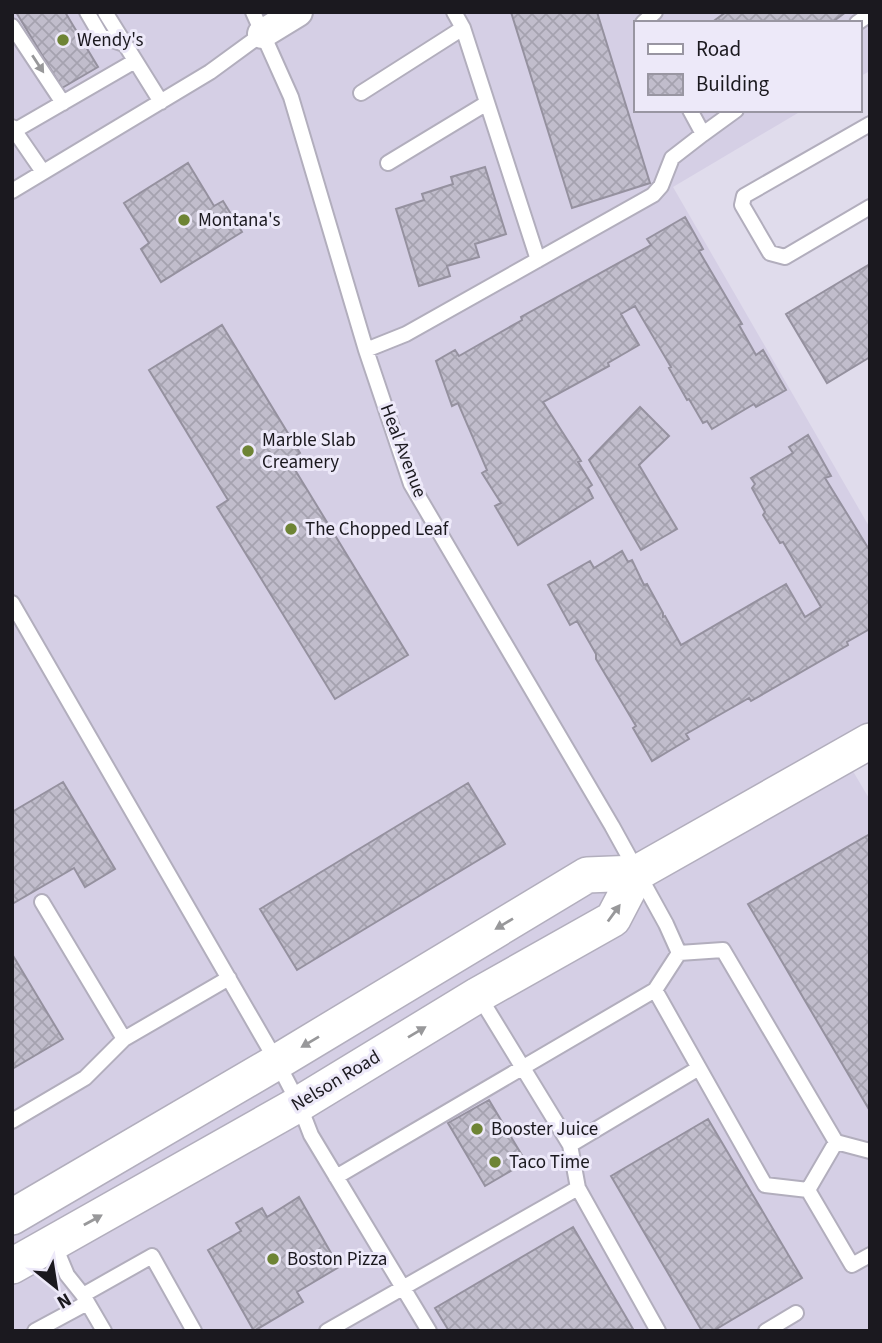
<svg xmlns="http://www.w3.org/2000/svg" width="882" height="1343" viewBox="0 0 882 1343" font-family="'Source Sans 3',sans-serif">
  <defs>
    <pattern id="building-cross-hatch" width="8" height="8" patternUnits="userSpaceOnUse" patternTransform="scale(1.75)"><rect width="8" height="8" fill="#c1bdcc"/><path d="M0 0l8 8M0 8l8-8" fill="none" stroke="#a5a2af"/></pattern>
  </defs>
  <rect width="100%" height="100%" fill="#e0dcec"/>
  <path fill="#d5cfe5" d="M 12,12 L 870,12 L 870,71 L 859,77 L 859,23 L 635,23 L 635,110 L 803,110 L 673,187 L 870,528 L 870,741 L 844,756 L 870,800 L 870,1331 L 12,1331 Z"/>
  <path fill="url(#building-cross-hatch)" stroke="#95919f" stroke-width="2" d="M 16,12 L 65,12 L 98,67 L 62,88 Z
    M 511,12 L 597,12 L 650,183 L 572,208 Z
    M 726,12 L 846,12 L 831,23 L 711,23 Z
    M 188,163 L 214,206 L 223,201 L 242,232 L 161,282 L 141,249 L 149,243 L 124,203 Z
    M 485,167 L 506,234 L 475,244 L 479,257 L 447,266 L 450,276 L 419,286 L 396,209 L 424,200 L 422,194 L 453,184 L 451,177 Z
    M 685,217 L 703,249 L 699,251 L 742,324 L 739,325 L 756,355 L 763,350 L 786,390 L 756,407 L 754,404 L 712,429 L 707,421 L 703,423 L 689,399 L 687,400 L 669,368 L 671,367 L 635,306 L 621,314 L 639,345 L 608,363 L 609,366 L 543,402 L 581,461 L 578,462 L 592,485 L 588,488 L 593,498 L 518,545 L 495,506 L 501,503 L 482,473 L 487,470 L 458,403 L 452,406 L 436,361 L 455,350 L 459,356 L 522,320 L 521,317 L 651,245 L 647,239 Z
    M 870,264 L 870,357 L 827,383 L 786,314 Z
    M 222,325 L 300,453 L 289,460 L 408,655 L 335,699 L 217,507 L 228,500 L 149,370 Z
    M 640,407 L 669,436 L 639,465 L 677,529 L 641,550 L 589,460 Z
    M 808,435 L 831,476 L 825,478 L 870,551 L 870,632 L 868,630 L 847,642 L 848,645 L 751,701 L 749,698 L 686,734 L 689,739 L 652,761 L 633,728 L 636,726 L 596,659 L 596,654 L 577,621 L 570,625 L 548,585 L 590,561 L 594,568 L 622,551 L 628,562 L 632,560 L 644,585 L 647,584 L 663,613 L 663,617 L 665,616 L 681,645 L 786,584 L 805,617 L 821,607 L 783,542 L 780,543 L 763,515 L 765,512 L 752,488 L 755,484 L 751,478 L 793,453 L 789,447 Z
    M 63,782 L 115,869 L 85,887 L 74,868 L 12,904 L 12,812 Z
    M 468,783 L 505,844 L 297,970 L 260,909 Z
    M 870,834 L 870,1111 L 748,904 Z
    M 12,954 L 63,1039 L 12,1069 Z
    M 489,1100 L 526,1162 L 485,1186 L 448,1123 Z
    M 708,1119 L 802,1278 L 713,1331 L 702,1331 L 611,1176 Z
    M 299,1197 L 339,1267 L 297,1292 L 303,1302 L 254,1331 L 208,1250 L 241,1231 L 236,1223 L 262,1208 L 267,1217 Z
    M 573,1227 L 633,1329 L 449,1331 L 435,1308 Z"/>
  <g fill="none" stroke-linecap="round" stroke-linejoin="round">
    <g stroke="#b2aebd" stroke-width="18">
      <path id="service" d="M 87,12 L 101,36 L 124,44
        M 105,12 L 161,102
        M 253,12 L 291,97 L 366,350 L 411,484 L 612,826 L 666,924 L 679,953 L 723,950 L 836,1142 L 870,1151
        M 454,12 L 463,28 L 538,260
        M 643,23 L 655,12
        M 857,23 L 870,14
        M 12,26 L 63,103
        M 361,93 L 463,28
        M 690,110 L 703,134 L 736,110
        M 870,124 L 744,196 L 742,205 L 770,253 L 785,257 L 870,207
        M 12,127 L 43,172
        M 14,131 L 135,61
        M 388,163 L 487,103
        M 12,191 L 210,72 L 262,34
        M 366,350 L 406,334 L 653,195 L 661,186 L 672,158 L 703,134
        M 12,603 L 277,1062 L 299,1104 L 311,1135 L 429,1331
        M 42,902 L 124,1039
        M 679,953 L 655,990 L 765,1185 L 808,1190
        M 479,996 L 570,1145 L 578,1188 L 658,1331
        M 12,1121 L 85,1078 L 124,1039 L 229,978
        M 836,1142 L 808,1190 L 852,1265 L 870,1255
        M 570,1145 L 699,1068
        M 336,1177 L 655,990
        M 54,1244 L 67,1275 L 83,1295 L 104,1331
        M 83,1295 L 152,1256 L 194,1331
        M 35,1331 L 87,1303
        M 327,1331 L 578,1188
        M 766,1331 L 796,1313"/>
    </g>
    <g stroke="#b2aebd" stroke-width="32">
      <path id="minor" d="M 262,34 L 298,12"/>
    </g>
    <g stroke="#b2aebd" stroke-width="38">
      <path id="tertiary" d="M 12,1217 L 277,1062 L 587,875 L 637,873 L 870,741
        M 12,1266 L 299,1104 L 478,995 L 613,919 L 637,873"/>
    </g>
    <use href="#service" stroke="#fff" stroke-width="14"/>
    <use href="#minor" stroke="#fff" stroke-width="28"/>
    <use href="#tertiary" stroke="#fff" stroke-width="35"/>
  </g>
  <defs><path id="oneway-solid" d="M-6-.8H1V-3.2L6.5 0L1 3.2V.8H-6Z" transform="scale(1.75)"/></defs>
  <g fill="#98989a">
    <use href="#oneway-solid" transform="translate(38 64) rotate(57)"/>
    <use href="#oneway-solid" transform="translate(614 913) rotate(-54)"/>
    <use href="#oneway-solid" transform="translate(504 924) rotate(149)"/>
    <use href="#oneway-solid" transform="translate(417 1032) rotate(-31)"/>
    <use href="#oneway-solid" transform="translate(310 1042) rotate(149)"/>
    <use href="#oneway-solid" transform="translate(93 1220) rotate(-29)"/>
  </g>
  <g fill="#6e8435" stroke="#ede9f9" stroke-width="2.5">
    <circle cx="63" cy="40" r="7"/>
    <circle cx="184" cy="220" r="7"/>
    <circle cx="248" cy="451" r="7"/>
    <circle cx="291" cy="529" r="7"/>
    <circle cx="477" cy="1129" r="7"/>
    <circle cx="495" cy="1162" r="7"/>
    <circle cx="273" cy="1259" r="7"/>
  </g>
  <g text-anchor="middle" dominant-baseline="central" stroke-width="6" stroke-linejoin="round" paint-order="stroke">
    <g font-size="19" fill="#1b191f" stroke="#ede9f9" text-anchor="start">
      <text x="77" y="40">Wendy's</text>
      <text x="198" y="220">Montana's</text>
      <text x="262" y="440">Marble Slab<tspan x="262" dy="22">Creamery</tspan></text>
      <text x="305" y="529">The Chopped Leaf</text>
      <text x="491" y="1129">Booster Juice</text>
      <text x="509" y="1162">Taco Time</text>
      <text x="287" y="1259">Boston Pizza</text>
    </g>
    <g font-size="19" fill="#1b191f" stroke="#ede9f9">
      <text transform="translate(403 451) rotate(69)">Heal Avenue</text>
      <text transform="translate(336 1081) rotate(-31)">Nelson Road</text>
    </g>
  </g>
  <rect width="882" height="1343" fill="none" stroke="#1b191f" stroke-width="28"/>
  <rect x="634" y="21" width="228" height="91" fill="#ede9f9" stroke="#9996a2" stroke-width="2"/>
  <rect x="648" y="44" width="35" height="10" fill="#ffffff" stroke="#9996a2" stroke-width="2"/>
  <text x="696" y="56" font-size="21" fill="#1b191f">Road</text>
  <rect x="648" y="74" width="35" height="21" fill="url(#building-cross-hatch)" stroke="#9996a2" stroke-width="2"/>
  <text x="696" y="91" font-size="21" fill="#1b191f">Building</text>
  <g transform="translate(56 1287) rotate(150)" stroke="#ede9f9" stroke-width="5" paint-order="stroke">
  <path d="M0-5L12 26L0 18L-12 26Z" fill="#1b191f"/>
  <text y="-10" font-size="19" font-weight="bold" text-anchor="middle" fill="#1b191f">N</text>
  </g>
</svg>
